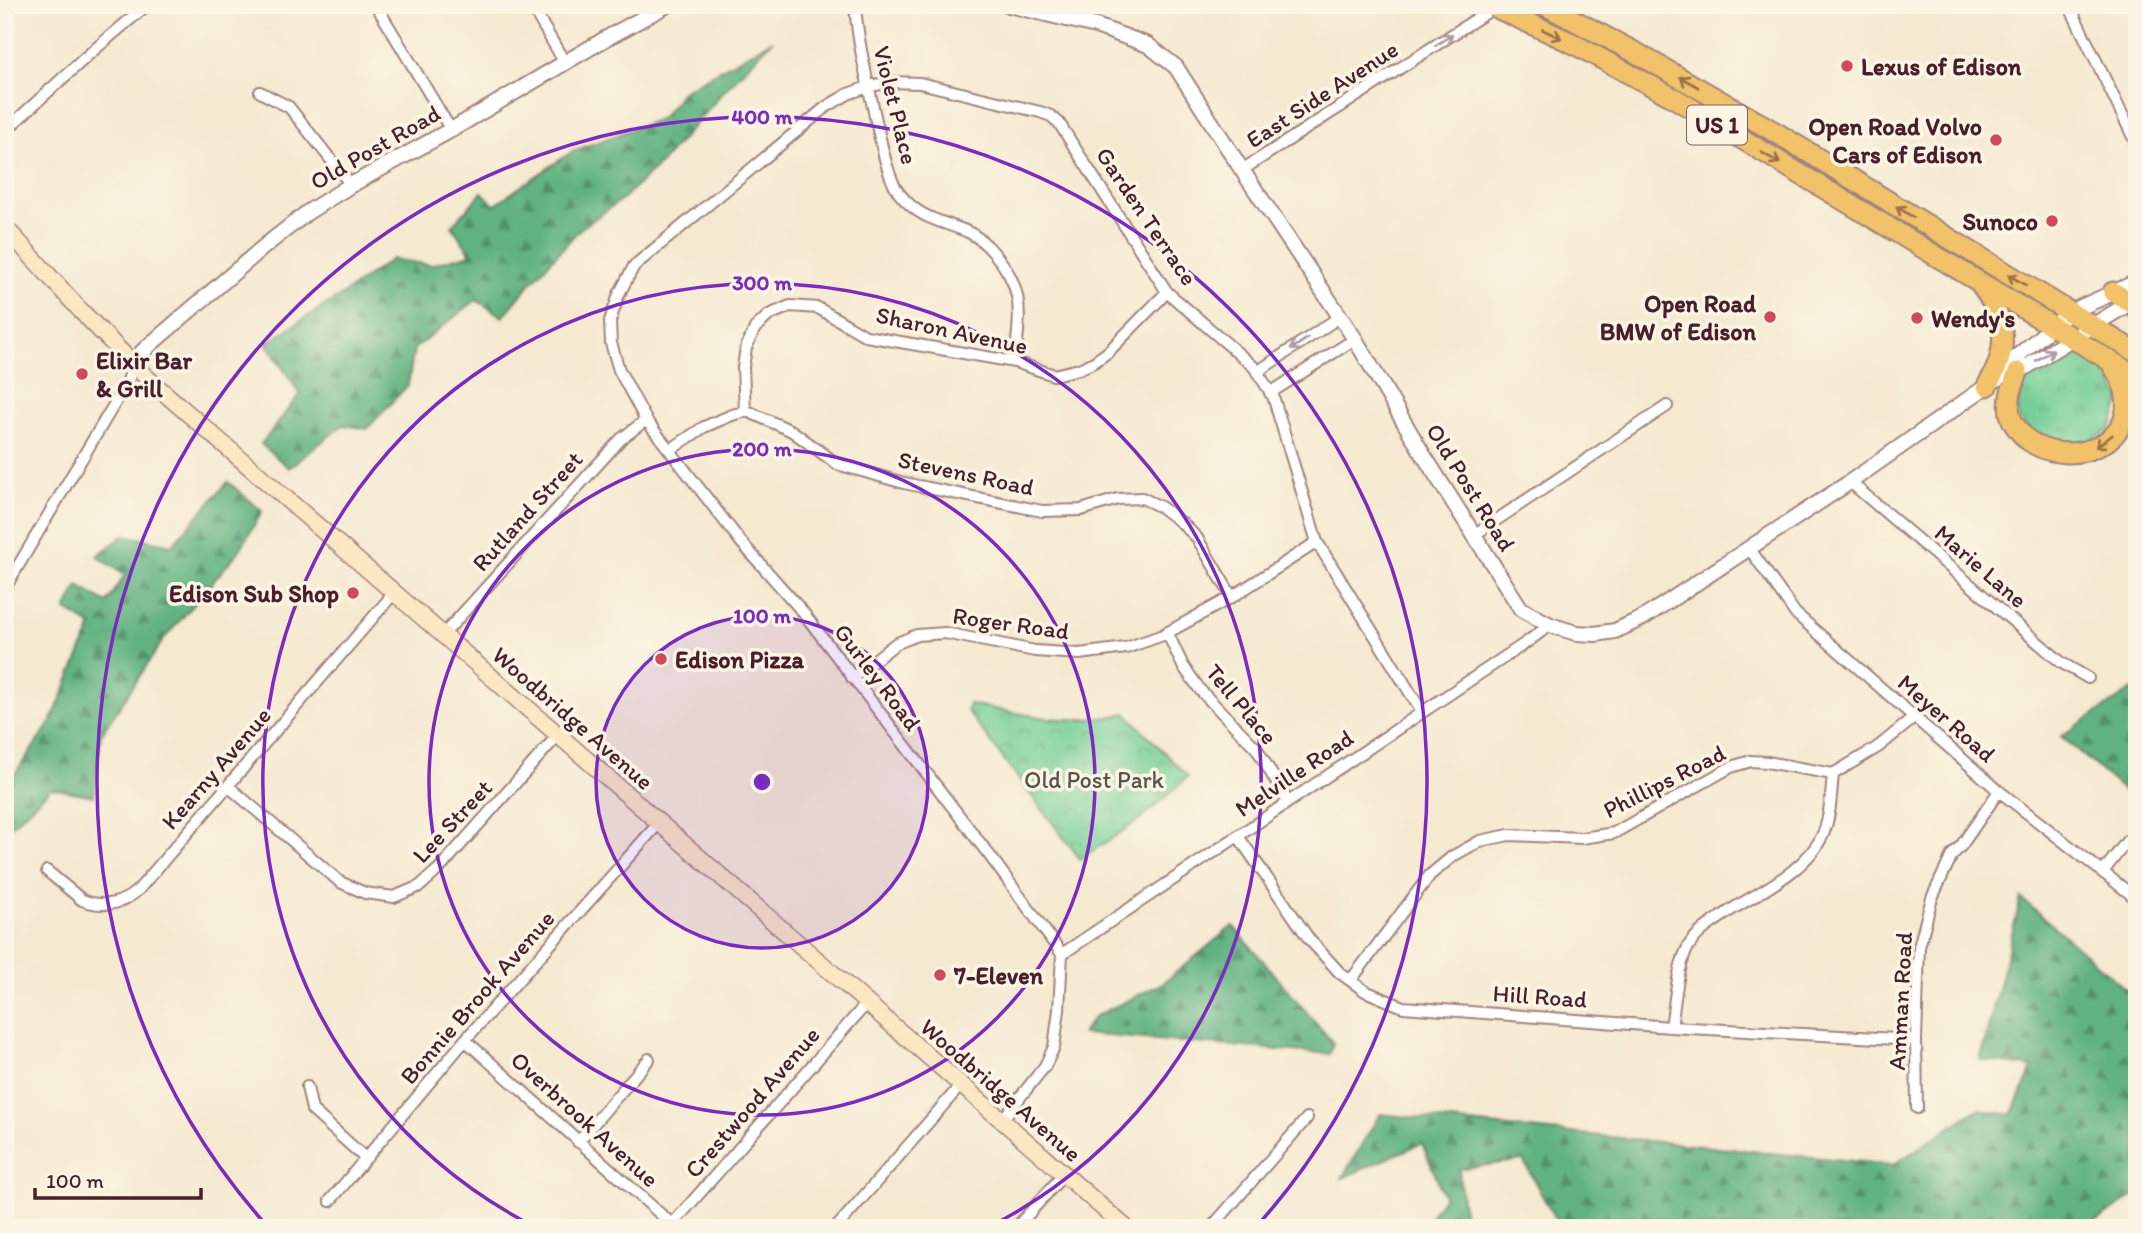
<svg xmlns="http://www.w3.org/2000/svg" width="2142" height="1233" viewBox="0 0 2142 1233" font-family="Itim,sans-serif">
  <defs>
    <pattern id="grass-tufts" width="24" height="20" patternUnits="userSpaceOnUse" patternTransform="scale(1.75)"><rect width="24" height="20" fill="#75cf97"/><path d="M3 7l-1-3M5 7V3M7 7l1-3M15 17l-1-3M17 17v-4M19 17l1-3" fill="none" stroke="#67b182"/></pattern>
    <pattern id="forest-firs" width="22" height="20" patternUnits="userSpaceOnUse" patternTransform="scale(1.75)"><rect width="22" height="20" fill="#60b280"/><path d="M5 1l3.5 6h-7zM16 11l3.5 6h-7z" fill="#519069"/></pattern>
    <pattern id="park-crowns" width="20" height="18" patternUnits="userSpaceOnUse" patternTransform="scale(1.75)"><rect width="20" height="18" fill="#75cf97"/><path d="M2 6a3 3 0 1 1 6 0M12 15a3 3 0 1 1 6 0" fill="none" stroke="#67b182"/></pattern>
  </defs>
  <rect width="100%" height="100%" fill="#fcf5e5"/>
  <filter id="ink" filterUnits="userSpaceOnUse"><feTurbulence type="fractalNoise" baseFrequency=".0143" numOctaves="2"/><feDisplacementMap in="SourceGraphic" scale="14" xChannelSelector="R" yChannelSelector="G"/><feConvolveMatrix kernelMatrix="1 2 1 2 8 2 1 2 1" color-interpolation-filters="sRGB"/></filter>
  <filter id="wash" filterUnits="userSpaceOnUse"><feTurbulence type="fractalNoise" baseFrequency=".00686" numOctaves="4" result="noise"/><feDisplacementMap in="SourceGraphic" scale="28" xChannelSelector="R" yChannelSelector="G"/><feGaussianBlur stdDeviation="1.57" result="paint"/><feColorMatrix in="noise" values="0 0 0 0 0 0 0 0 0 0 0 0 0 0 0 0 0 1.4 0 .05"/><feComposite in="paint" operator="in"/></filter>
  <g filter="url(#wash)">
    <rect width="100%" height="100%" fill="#f5e9d0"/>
    <path fill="url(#grass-tufts)" stroke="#607761" stroke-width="2" d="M 2069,353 C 2100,358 2108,374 2121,400 L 2110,430 L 2077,447 L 2039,440 L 2019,419 L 2017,396 L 2027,378 L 2061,355 L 2066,354 L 2071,356 Z"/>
    <path fill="url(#forest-firs)" stroke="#556856" stroke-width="2" d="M 773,40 L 724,91 L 661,163 L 621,200 L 580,229 L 529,285 L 503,317 L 476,300 L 414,349 L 408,385 L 367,429 L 343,425 L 289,468 L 261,444 L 300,394 L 266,343 L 346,292 L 392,259 L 430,265 L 471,254 L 452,226 L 482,192 L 494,205 L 573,151 L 660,119 L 675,102 L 681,92 Z
      M 228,482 L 262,511 L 240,550 L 164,639 L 101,735 L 94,796 L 51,788 L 5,832 L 5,788 L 51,722 L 92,626 L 66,610 L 78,586 L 107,603 L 125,575 L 97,556 L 124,535 L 172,545 Z
      M 2137,687 L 2137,802 L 2061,736 Z
      M 2021,898 L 2137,999 L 2137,1194 L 2086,1228 L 1558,1228 L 1559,1226 L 1523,1160 L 1459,1169 L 1464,1221 L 1460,1228 L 1422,1228 L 1444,1196 L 1422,1143 L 1342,1178 L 1380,1114 L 1893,1165 L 1978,1109 L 2012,1115 L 2033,1067 L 1980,1060 Z
      M 1233,926 L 1333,1043 L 1330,1054 L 1082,1034 L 1094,1017 L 1163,983 Z"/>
    <path fill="url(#park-crowns)" stroke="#607761" stroke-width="2" d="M 969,704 C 1021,714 1073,728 1126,713 L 1188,777 L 1141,819 L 1080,859 L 967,711 Z"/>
  </g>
  <g filter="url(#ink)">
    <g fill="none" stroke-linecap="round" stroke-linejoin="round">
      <g stroke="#a0847e" stroke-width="14">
        <path id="minor" d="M 376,5 L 451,130
          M 531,5 L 565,63
          M 855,5 C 858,45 868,83 876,121 C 881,141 887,177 899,193 C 920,220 940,220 968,232 C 977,236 986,244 993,252 C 1027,290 1019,316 1015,362
          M 2069,5 L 2137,145
          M 260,92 L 289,107 L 351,185
          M 5,131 L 87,56 L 147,5
          M 1242,170 L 1495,7
          M 1257,372 L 1341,316
          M 1270,393 L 1355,339
          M 745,412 L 743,367 L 746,348 L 755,328 L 769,315 L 790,306 L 818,308 L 866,336 L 1015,362 L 1054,375 L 1079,369 L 1094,362 L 1108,352 L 1167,292
          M 670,450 L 704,427 L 732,415 L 747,411 L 792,431 L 837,464 L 904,483 L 1042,511 L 1081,510 L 1118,499 L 1142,498 L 1161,507 L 1182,523 L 1197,538 L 1232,597
          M 1850,482 L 2062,663 L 2088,678
          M 1474,535 L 1667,406
          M 1749,548 L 1795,613 L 1999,791 L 2137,899
          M 5,588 L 128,381 L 133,365
          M 1167,632 L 1183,666 L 1201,691 L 1257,749 L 1288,802
          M 443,635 L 621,439 L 646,420
          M 852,678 L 895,644 L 917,635 L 945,633 L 1035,651 L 1079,654 L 1126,648 L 1163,635 L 1232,597 L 1317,542
          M 228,786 L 340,882 L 365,893 L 394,897 L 420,886 L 440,868 L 558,735
          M 1238,836 L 1309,939 L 1340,973 L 1365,991 L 1403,1007 L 1671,1027 L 1916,1040
          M 47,871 L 82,900 C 104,908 122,905 139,889 L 394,593
          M 2102,873 L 2127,841
          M 1062,954 L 1527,642 L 1550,625
          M 1351,980 L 1430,875 L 1453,856 L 1480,841 L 1509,835 L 1582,838 L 1614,833 L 1731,767 L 1751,761 L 1767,762 L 1833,774 L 1878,747 L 1915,717
          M 1671,1027 C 1675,1004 1677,963 1690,944 C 1699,930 1718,919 1731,910 C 1763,890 1809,869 1824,832 C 1831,813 1831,793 1833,774
          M 465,1040 L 675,1227
          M 307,1087 L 312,1110 L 365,1158
          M 1917,1108 L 1916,1040 L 1919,947 L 1932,898 L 1952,855 L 1961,846 L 1999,791
          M 1002,1120 L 1045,1066 L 1054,1047 L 1059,1010 L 1062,954 L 990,856 L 802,611 L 741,542 L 646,420 L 619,370 L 611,343 L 610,321 L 619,294 L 634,266 L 826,107 L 848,94 L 870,86 L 891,82 L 920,83 L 1040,112 L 1051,116 L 1059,123 L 1167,292 L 1254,367 L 1273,396 L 1317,542 L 1422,712
          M 578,1142 L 649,1059
          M 330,1201 L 465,1040 L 659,823
          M 669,1228 L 867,1003
          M 836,1228 L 961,1085
          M 1016,1228 L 1064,1174
          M 1211,1228 L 1307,1118"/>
      </g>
      <g stroke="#a0847e" stroke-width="18">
        <path id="tertiary" d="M 1009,5 L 1096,26 L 1148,45 L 1176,67 L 1242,170 L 1355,339 L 1424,456 L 1521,609 L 1550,625 L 1576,633 L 1595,634 L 1615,631 L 1643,618 L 1850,482 L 2001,376 L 2018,372 L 2136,299
          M 133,365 L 142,352 L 152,343 L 266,245 L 308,212 L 351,185 L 451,130 L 605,39 L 667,5
          M 2001,376 L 2009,363 L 2070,312 L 2137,282"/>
      </g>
      <g stroke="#a0847e" stroke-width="19">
        <path id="secondary" d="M 5,227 L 81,311 L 146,377 L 1126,1228"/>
      </g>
      <g stroke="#a0847e" stroke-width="23">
        <path id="trunk" d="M 1490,5 L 1572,43 L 1674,98 L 2137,377
          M 1545,5 L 1640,55 L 1780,135 L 2137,353
          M 1981,285 C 2007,320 2010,349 1987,386
          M 2113,292 L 2131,302 L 2137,309
          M 2018,372 C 2013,385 2007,399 2010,414 C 2012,424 2020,433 2028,440 C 2064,468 2133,449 2126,396 C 2125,384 2117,373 2111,362"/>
      </g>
      <use href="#minor" stroke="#fff" stroke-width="10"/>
      <use href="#tertiary" stroke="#fff" stroke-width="14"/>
      <use href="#secondary" stroke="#fae7c3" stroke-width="16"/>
      <use href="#trunk" stroke="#f2c26a" stroke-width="19"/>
    </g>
    <defs><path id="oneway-shaft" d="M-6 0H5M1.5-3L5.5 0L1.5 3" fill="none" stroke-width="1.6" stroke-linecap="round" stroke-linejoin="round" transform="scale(1.75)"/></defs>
    <g stroke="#9e704a">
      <use href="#oneway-shaft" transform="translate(1552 34) rotate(25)"/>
      <use href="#oneway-shaft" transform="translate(1689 82) rotate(-150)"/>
      <use href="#oneway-shaft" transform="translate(1771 158) rotate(31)"/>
      <use href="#oneway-shaft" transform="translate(1905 212) rotate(-148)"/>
      <use href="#oneway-shaft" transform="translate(2017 280) rotate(-149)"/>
      <use href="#oneway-shaft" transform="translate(2104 441) rotate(144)"/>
    </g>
    <g stroke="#ae9aa0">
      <use href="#oneway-shaft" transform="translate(1444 40) rotate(-33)"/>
      <use href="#oneway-shaft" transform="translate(1299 344) rotate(146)"/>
      <use href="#oneway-shaft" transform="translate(2045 355) rotate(-32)"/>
    </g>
  </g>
  <circle cx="762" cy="782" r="166" fill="#7b2cbf" fill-opacity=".12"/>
  <g fill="none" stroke="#7b2cbf" stroke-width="3.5">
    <circle cx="762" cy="782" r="166"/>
    <circle cx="762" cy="782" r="333"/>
    <path d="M535 1227A499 499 0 1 1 989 1227"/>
    <path d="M268 1227A665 665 0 1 1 1256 1227"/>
  </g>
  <g fill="#d1495b" stroke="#fcf5e5" stroke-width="2.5">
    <circle cx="1847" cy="66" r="7"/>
    <circle cx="1996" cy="140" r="7"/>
    <circle cx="2052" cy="221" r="7"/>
    <circle cx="1770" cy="317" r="7"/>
    <circle cx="1917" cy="318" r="7"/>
    <circle cx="82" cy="374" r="7"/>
    <circle cx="353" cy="593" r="7"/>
    <circle cx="661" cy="659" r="7"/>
    <circle cx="940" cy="975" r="7"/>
  </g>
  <g text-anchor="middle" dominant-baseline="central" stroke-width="7" stroke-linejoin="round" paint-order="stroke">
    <rect fill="#fcf5e5" stroke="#7f5f63" stroke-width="2" x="1687" y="105.5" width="60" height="39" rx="5"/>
    <g font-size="23" font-weight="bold" fill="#4a1f2b">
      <text x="1717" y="125">US 1</text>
    </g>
    <g font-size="24" font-weight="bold" fill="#4a1f2b" stroke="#fcf5e5" text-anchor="start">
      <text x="1861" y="66">Lexus of Edison</text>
      <text x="1982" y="126" text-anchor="end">Open Road Volvo<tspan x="1982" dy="28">Cars of Edison</tspan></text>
      <text x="2038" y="221" text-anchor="end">Sunoco</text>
      <text x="1756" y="303" text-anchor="end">Open Road<tspan x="1756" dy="28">BMW of Edison</tspan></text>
      <text x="1931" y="318">Wendy's</text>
      <text x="96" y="360">Elixir Bar<tspan x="96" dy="28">&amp; Grill</tspan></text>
      <text x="339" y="593" text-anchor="end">Edison Sub Shop</text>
      <text x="675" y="659">Edison Pizza</text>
      <text x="954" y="975">7-Eleven</text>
    </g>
    <g font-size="24" fill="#4a1f2b" stroke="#fcf5e5">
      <text transform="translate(1322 94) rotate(-33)">East Side Avenue</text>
      <text transform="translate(896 105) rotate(76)">Violet Place</text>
      <text transform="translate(375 147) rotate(-30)">Old Post Road</text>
      <text transform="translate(1147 216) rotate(56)">Garden Terrace</text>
      <text transform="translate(952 330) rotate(12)">Sharon Avenue</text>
      <text transform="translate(966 473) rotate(12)">Stevens Road</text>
      <text transform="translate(1471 487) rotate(58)">Old Post Road</text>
      <text transform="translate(527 511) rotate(-48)">Rutland Street</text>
      <text transform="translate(1981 566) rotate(41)">Marie Lane</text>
      <text transform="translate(1011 623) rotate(8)">Roger Road</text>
      <text transform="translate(878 677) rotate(53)">Gurley Road</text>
      <text transform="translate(1242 704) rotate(50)">Tell Place</text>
      <text transform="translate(573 718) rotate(41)">Woodbridge Avenue</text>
      <text transform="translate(1947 718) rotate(41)">Meyer Road</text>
      <text transform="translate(216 768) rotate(-49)">Kearny Avenue</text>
      <text transform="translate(1294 773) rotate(-34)">Melville Road</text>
      <text transform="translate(1664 781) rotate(-27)">Phillips Road</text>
      <text transform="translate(452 821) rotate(-47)">Lee Street</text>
      <text transform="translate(1540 996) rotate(4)">Hill Road</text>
      <text transform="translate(477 997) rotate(-49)">Bonnie Brook Avenue</text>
      <text transform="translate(1900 1001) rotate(-87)">Amman Road</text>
      <text transform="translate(1001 1090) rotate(41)">Woodbridge Avenue</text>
      <text transform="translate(752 1102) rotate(-49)">Crestwood Avenue</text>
      <text transform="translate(585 1119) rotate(42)">Overbrook Avenue</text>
    </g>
    <g font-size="24" fill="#57544b" stroke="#fcf5e5">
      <text x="1094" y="779">Old Post Park</text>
    </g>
  </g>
  <circle cx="762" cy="782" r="10" fill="#7b2cbf" stroke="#fcf5e5" stroke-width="3.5"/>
  <g font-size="21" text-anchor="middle" font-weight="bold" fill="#7b2cbf" stroke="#fcf5e5" stroke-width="7" stroke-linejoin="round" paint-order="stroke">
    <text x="762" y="124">400 m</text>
    <text x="762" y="290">300 m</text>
    <text x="762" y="456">200 m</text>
    <text x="762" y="623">100 m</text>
  </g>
  <rect width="2142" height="1233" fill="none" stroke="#fcf5e5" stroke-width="28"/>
  <path d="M35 1188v10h166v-10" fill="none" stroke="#4a1f2b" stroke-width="3.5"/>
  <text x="46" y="1188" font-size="21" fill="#4a1f2b" stroke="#fcf5e5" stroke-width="5" paint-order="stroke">100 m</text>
</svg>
